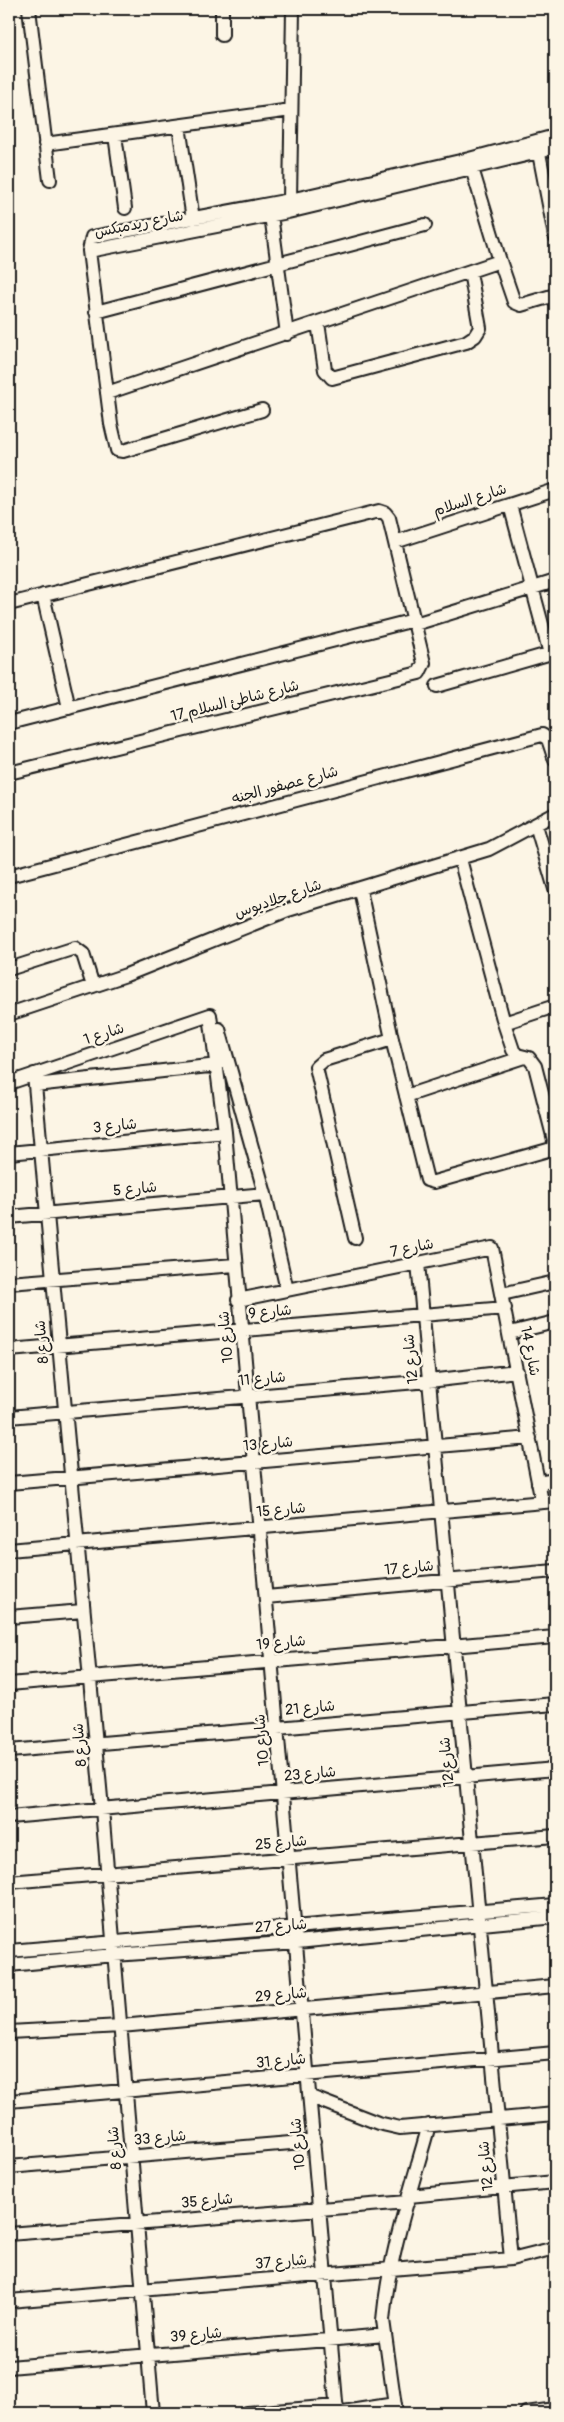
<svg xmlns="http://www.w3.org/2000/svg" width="564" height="2422" viewBox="0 0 564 2422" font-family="Pangolin,'Playpen Sans Arabic',sans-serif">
  <rect width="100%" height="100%" fill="#fcf5e5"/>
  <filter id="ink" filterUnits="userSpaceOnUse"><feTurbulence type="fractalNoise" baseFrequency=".02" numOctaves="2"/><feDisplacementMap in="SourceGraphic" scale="10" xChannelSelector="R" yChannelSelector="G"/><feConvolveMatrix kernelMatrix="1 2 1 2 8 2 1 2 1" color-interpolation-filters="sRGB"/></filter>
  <g filter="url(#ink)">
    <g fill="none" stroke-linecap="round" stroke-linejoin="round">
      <g stroke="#1c1c1c" stroke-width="16">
        <path id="minor" d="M 29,9 L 50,180
          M 222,35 L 222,9
          M 179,126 L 193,219
          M 115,135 L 125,208
          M 45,144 L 291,110
          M 539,153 L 555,236
          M 470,162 L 500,261 L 514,302 L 521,305 L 555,295
          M 290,200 L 293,9
          M 271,215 L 287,334
          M 89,251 L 288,212 L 555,148
          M 96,312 L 425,225
          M 318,323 L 325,370 L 332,378 L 466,342 L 475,336 L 480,328 L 470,272
          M 107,393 L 500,261
          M 262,410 L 123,451 L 117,450 L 111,424 L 89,251 L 92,237 L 290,200 L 469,159 L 555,136
          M 510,505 L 550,654
          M 395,542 L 555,490
          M 43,595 L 69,708
          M 9,604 L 379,511 L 385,513 L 389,518 L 424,663 L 419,673 L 9,773
          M 415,624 L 555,581
          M 437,686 L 555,652
          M 9,723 L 414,620
          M 536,825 L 555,889
          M 9,876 L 542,735 L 548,739 L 555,760
          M 360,890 L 392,1039 L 427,1180 L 434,1182 L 548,1150 L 553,1148 L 554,1140 L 535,1066 L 529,1058 L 517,1055 L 513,1050 L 504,1023 L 460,859
          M 9,969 L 75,948 L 83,954 L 93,986
          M 9,1014 L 126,975 L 288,910 L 489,849 L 555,814
          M 210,1015 L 225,1132 L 337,2413
          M 504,1023 L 555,1006
          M 219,1029 L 265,1194 L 287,1290
          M 34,1074 L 102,1809 L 153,2413
          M 9,1083 L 210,1015
          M 35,1085 L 218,1065
          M 406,1096 L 524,1057
          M 9,1153 L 225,1132
          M 9,1217 L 265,1194
          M 355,1238 L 316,1067 L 324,1060 L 392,1039
          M 418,1263 L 511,2259
          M 9,1283 L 235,1265
          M 502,1294 L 555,1282
          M 238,1300 L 492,1248 L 542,1502
          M 510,1333 L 555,1322
          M 9,1350 L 505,1308
          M 9,1417 L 429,1381 L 517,1371
          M 9,1483 L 530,1438
          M 538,1483 L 555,1480
          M 9,1550 L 555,1501
          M 266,1597 L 555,1571
          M 9,1617 L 83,1611
          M 9,1684 L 555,1637
          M 9,1751 L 555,1704
          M 9,1817 L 555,1769
          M 9,1882 L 555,1836
          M 9,1951 L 555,1905
          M 9,1965 L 114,1955 L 297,1942 L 555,1917
          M 9,2032 L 121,2026 L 555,1986
          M 311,2097 L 378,2123 L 400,2128 L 555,2114
          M 9,2101 L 555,2053
          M 9,2167 L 314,2141
          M 409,2196 L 555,2182
          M 9,2234 L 408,2202
          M 9,2301 L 511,2259 L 555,2248
          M 9,2367 L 385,2335
          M 247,2413 L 337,2406
          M 337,2413 L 395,2404
          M 396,2413 L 383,2320 C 389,2254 411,2190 429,2125
          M 526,2413 L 555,2409"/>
      </g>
      <use href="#minor" stroke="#fcf5e5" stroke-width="12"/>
    </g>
  </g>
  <g text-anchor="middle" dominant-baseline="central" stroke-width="5" stroke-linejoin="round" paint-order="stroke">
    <g font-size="15" fill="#1c1c1c" stroke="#fcf5e5">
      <text transform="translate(139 224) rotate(-11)">شارع ريدمبكس</text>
      <text transform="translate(470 500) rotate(-18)">شارع السلام</text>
      <text transform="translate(235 701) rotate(-14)">شارع شاطئ السلام 17</text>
      <text transform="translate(285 785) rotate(-15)">شارع عصفور الجنه</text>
      <text transform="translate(278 899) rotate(-19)">شارع جلاديوس</text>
      <text transform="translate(104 1034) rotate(-18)">شارع 1</text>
      <text transform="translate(115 1126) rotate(-6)">شارع 3</text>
      <text transform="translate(135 1189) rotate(-5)">شارع 5</text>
      <text transform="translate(412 1248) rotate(-12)">شارع 7</text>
      <text transform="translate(270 1312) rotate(-5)">شارع 9</text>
      <text transform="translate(226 1337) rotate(-95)">شارع 10</text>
      <text transform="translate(42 1342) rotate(-95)">شارع 8</text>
      <text transform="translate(530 1351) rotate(79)">شارع 14</text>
      <text transform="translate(411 1359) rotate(-95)">شارع 12</text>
      <text transform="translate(262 1379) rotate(-5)">شارع 11</text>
      <text transform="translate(268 1444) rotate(-5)">شارع 13</text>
      <text transform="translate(281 1510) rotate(-5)">شارع 15</text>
      <text transform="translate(409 1568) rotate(-5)">شارع 17</text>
      <text transform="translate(281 1643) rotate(-5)">شارع 19</text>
      <text transform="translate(310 1708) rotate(-5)">شارع 21</text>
      <text transform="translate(262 1740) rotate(-95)">شارع 10</text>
      <text transform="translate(80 1745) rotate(-95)">شارع 8</text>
      <text transform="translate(447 1762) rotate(-95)">شارع 12</text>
      <text transform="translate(310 1774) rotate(-5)">شارع 23</text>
      <text transform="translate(281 1843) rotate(-5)">شارع 25</text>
      <text transform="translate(281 1926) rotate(-4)">شارع 27</text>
      <text transform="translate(281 1995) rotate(-5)">شارع 29</text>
      <text transform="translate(281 2061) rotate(-5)">شارع 31</text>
      <text transform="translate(160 2138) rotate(-5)">شارع 33</text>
      <text transform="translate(298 2144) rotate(-95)">شارع 10</text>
      <text transform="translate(115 2148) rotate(-95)">شارع 8</text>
      <text transform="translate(486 2166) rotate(-95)">شارع 12</text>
      <text transform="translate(207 2201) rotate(-5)">شارع 35</text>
      <text transform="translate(281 2262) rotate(-5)">شارع 37</text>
      <text transform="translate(196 2335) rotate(-5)">شارع 39</text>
    </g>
  </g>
  <rect width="564" height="2422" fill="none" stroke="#fcf5e5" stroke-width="30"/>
  <rect x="15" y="15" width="534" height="2392" fill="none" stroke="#1c1c1c" stroke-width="2" filter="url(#ink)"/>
</svg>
